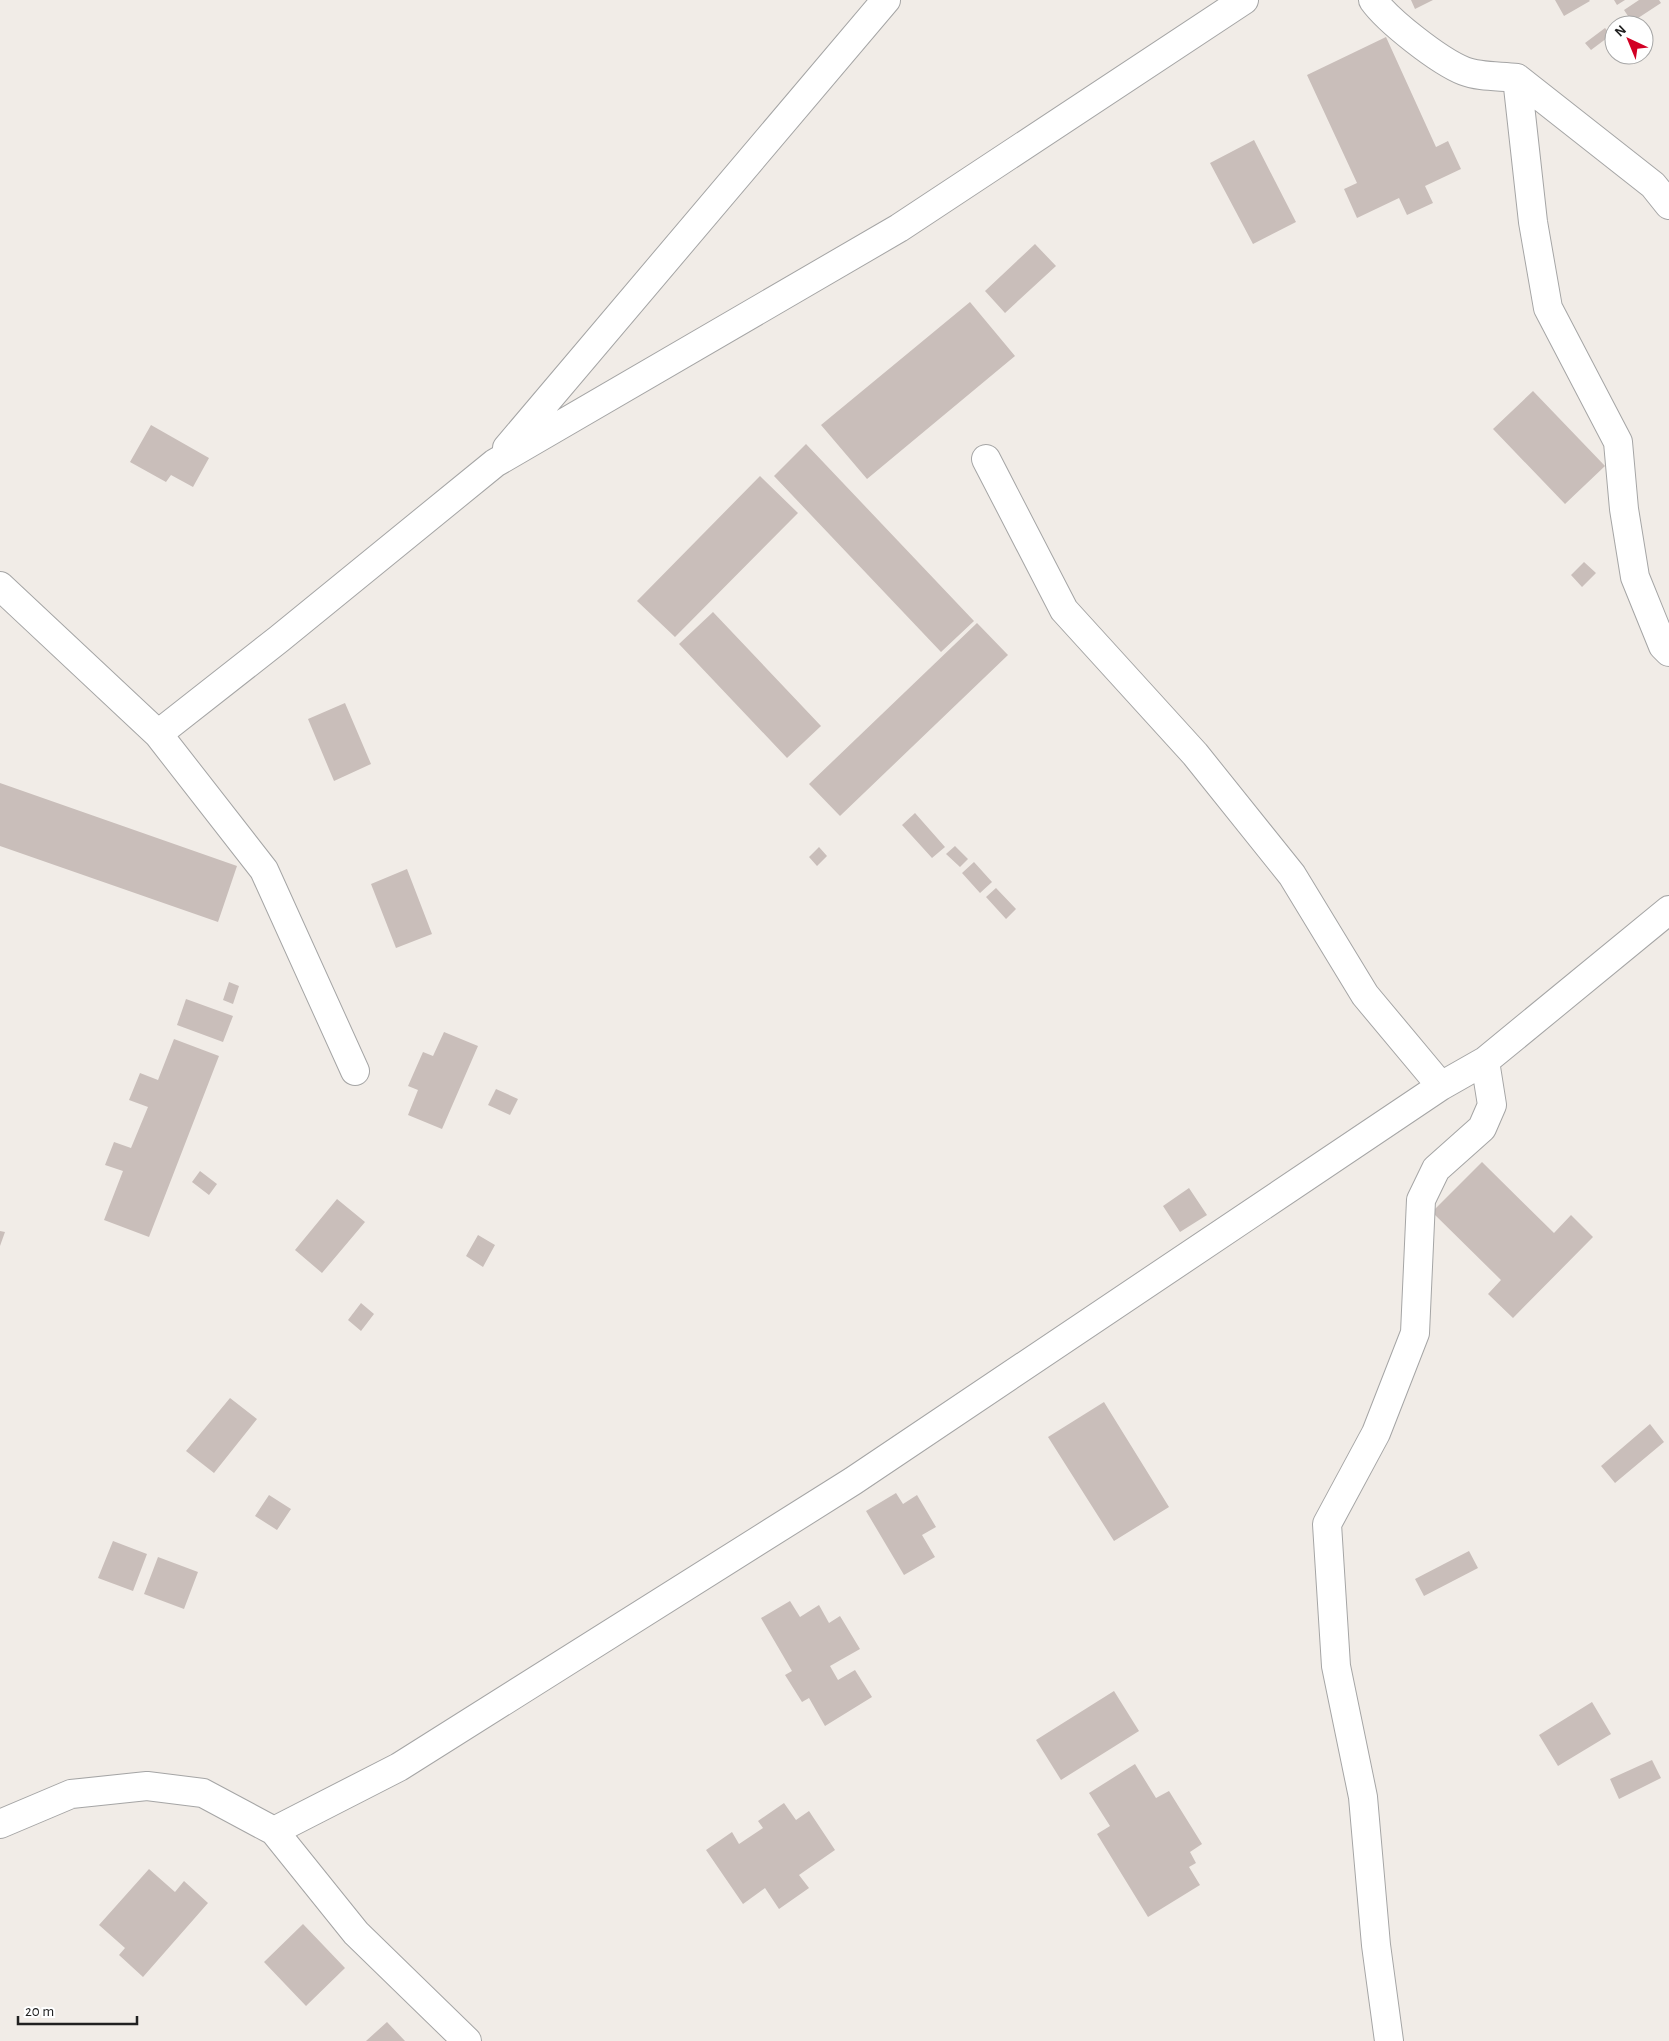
<svg xmlns="http://www.w3.org/2000/svg" width="1669" height="2041" viewBox="0 0 1669 2041" font-family="'Alegreya Sans',sans-serif">
  <rect width="100%" height="100%" fill="#f1ece7"/>
  <path fill="#c9beba" d="M 1411,0 L 1433,0 L 1415,9 Z
    M 1555,0 L 1589,0 L 1590,1 L 1564,16 Z
    M 1614,0 L 1625,0 L 1617,5 Z
    M 1639,0 L 1659,0 L 1661,3 L 1632,22 L 1624,10 Z
    M 1605,28 L 1611,35 L 1591,50 L 1585,43 Z
    M 1386,37 L 1436,147 L 1448,141 L 1461,169 L 1425,186 L 1433,203 L 1407,215 L 1399,198 L 1357,218 L 1344,189 L 1357,183 L 1307,75 Z
    M 1254,140 L 1296,222 L 1253,244 L 1210,163 Z
    M 1035,244 L 1056,266 L 1005,313 L 985,291 Z
    M 970,302 L 1015,356 L 867,479 L 821,425 Z
    M 1533,391 L 1605,466 L 1565,504 L 1493,429 Z
    M 151,425 L 209,458 L 193,487 L 171,475 L 166,482 L 130,462 Z
    M 806,444 L 974,621 L 941,652 L 774,476 Z
    M 760,476 L 798,513 L 675,637 L 637,601 Z
    M 1584,562 L 1596,573 L 1582,587 L 1571,575 Z
    M 713,612 L 821,726 L 787,758 L 679,644 Z
    M 977,623 L 1008,655 L 840,816 L 809,784 Z
    M 345,703 L 371,764 L 334,781 L 308,719 Z
    M 0,783 L 237,866 L 218,922 L 0,846 Z
    M 915,813 L 945,847 L 932,858 L 902,825 Z
    M 955,846 L 968,859 L 960,867 L 946,854 Z
    M 819,847 L 827,856 L 817,866 L 809,857 Z
    M 974,862 L 992,882 L 980,893 L 962,873 Z
    M 407,869 L 432,934 L 396,948 L 371,884 Z
    M 996,888 L 1016,909 L 1006,919 L 986,897 Z
    M 229,982 L 239,986 L 233,1004 L 223,1000 Z
    M 186,999 L 233,1016 L 223,1042 L 177,1025 Z
    M 444,1032 L 478,1046 L 442,1129 L 408,1115 L 418,1090 L 408,1086 L 423,1052 L 433,1056 Z
    M 174,1039 L 219,1056 L 149,1237 L 104,1220 L 123,1171 L 105,1165 L 114,1142 L 131,1148 L 148,1107 L 129,1100 L 140,1073 L 158,1080 Z
    M 496,1089 L 518,1099 L 510,1115 L 488,1105 Z
    M 1482,1162 L 1554,1233 L 1571,1215 L 1593,1237 L 1513,1318 L 1488,1294 L 1501,1280 L 1432,1212 Z
    M 200,1171 L 217,1184 L 209,1195 L 192,1182 Z
    M 1189,1188 L 1207,1215 L 1180,1232 L 1163,1206 Z
    M 337,1199 L 365,1222 L 322,1273 L 295,1250 Z
    M 0,1231 L 5,1232 L 0,1246 Z
    M 478,1235 L 495,1245 L 483,1267 L 466,1256 Z
    M 361,1303 L 374,1314 L 361,1331 L 348,1320 Z
    M 230,1398 L 257,1419 L 214,1473 L 186,1451 Z
    M 1104,1402 L 1169,1507 L 1114,1541 L 1048,1437 Z
    M 1650,1424 L 1664,1442 L 1615,1483 L 1601,1466 Z
    M 896,1493 L 903,1504 L 917,1495 L 936,1527 L 922,1535 L 935,1557 L 904,1575 L 866,1511 Z
    M 269,1495 L 291,1509 L 277,1530 L 255,1516 Z
    M 113,1541 L 147,1554 L 133,1591 L 98,1578 Z
    M 1469,1551 L 1478,1568 L 1424,1596 L 1415,1579 Z
    M 158,1557 L 198,1572 L 184,1609 L 144,1594 Z
    M 790,1601 L 800,1617 L 819,1605 L 829,1623 L 840,1616 L 860,1649 L 830,1666 L 838,1680 L 855,1670 L 872,1697 L 825,1726 L 809,1698 L 802,1702 L 785,1675 L 792,1671 L 761,1618 Z
    M 1114,1691 L 1139,1731 L 1061,1780 L 1036,1740 Z
    M 1592,1702 L 1611,1734 L 1558,1766 L 1539,1735 Z
    M 1652,1760 L 1661,1778 L 1619,1799 L 1610,1779 Z
    M 1135,1764 L 1156,1798 L 1169,1791 L 1202,1844 L 1190,1852 L 1196,1863 L 1189,1867 L 1200,1885 L 1148,1917 L 1097,1834 L 1110,1826 L 1089,1793 Z
    M 784,1803 L 796,1820 L 809,1811 L 835,1850 L 799,1875 L 809,1888 L 779,1909 L 765,1888 L 743,1904 L 706,1850 L 732,1832 L 739,1844 L 763,1828 L 758,1821 Z
    M 149,1869 L 175,1892 L 184,1881 L 208,1903 L 143,1977 L 119,1955 L 125,1948 L 99,1925 Z
    M 303,1924 L 345,1968 L 306,2006 L 264,1962 Z
    M 387,2022 L 405,2041 L 366,2041 Z"/>
  <g fill="none" stroke-linecap="round" stroke-linejoin="round">
    <g stroke="#a5a5a5" stroke-width="30">
      <path id="minor" d="M 1373,0 C 1388,21 1439,61 1464,71 C 1479,77 1500,76 1517,78 L 1533,222 L 1548,308 L 1618,442 L 1624,509 L 1635,577 L 1663,646 L 1669,652
        M 1517,78 L 1653,185 L 1669,205
        M 507,448 L 886,0
        M 986,459 L 1064,610 L 1195,754 L 1292,875 L 1365,995 L 1441,1086
        M 0,586 L 158,734 L 264,870 L 355,1071
        M 158,734 L 279,639 L 495,463 L 899,228 L 1244,0
        M 0,1824 L 71,1794 L 147,1786 L 203,1793 L 274,1831 L 399,1767 L 853,1481 L 1441,1086 L 1485,1061 L 1669,910
        M 274,1831 L 356,1933 L 467,2041
        M 1389,2041 L 1376,1945 L 1363,1797 L 1336,1666 L 1327,1524 L 1376,1433 L 1415,1333 L 1421,1200 L 1436,1169 L 1482,1128 L 1492,1105 L 1485,1061"/>
    </g>
    <use href="#minor" stroke="#fff" stroke-width="28"/>
  </g>
  <g transform="translate(1629 40) rotate(316)"><circle r="24" fill="#ffffff" stroke="#a6a6a6"/>
  <path d="M0-4L9 19L0 12L-9 19Z" fill="#d20024"/>
  <text y="-8" font-size="14" font-weight="bold" text-anchor="middle" fill="#212121">N</text>
  </g>
  <path d="M18 2016v8h119v-8" fill="none" stroke="#212121" stroke-width="2.5"/>
  <text x="25" y="2016" font-size="15" fill="#212121" stroke="#ffffff" stroke-width="4" paint-order="stroke">20 m</text>
</svg>
